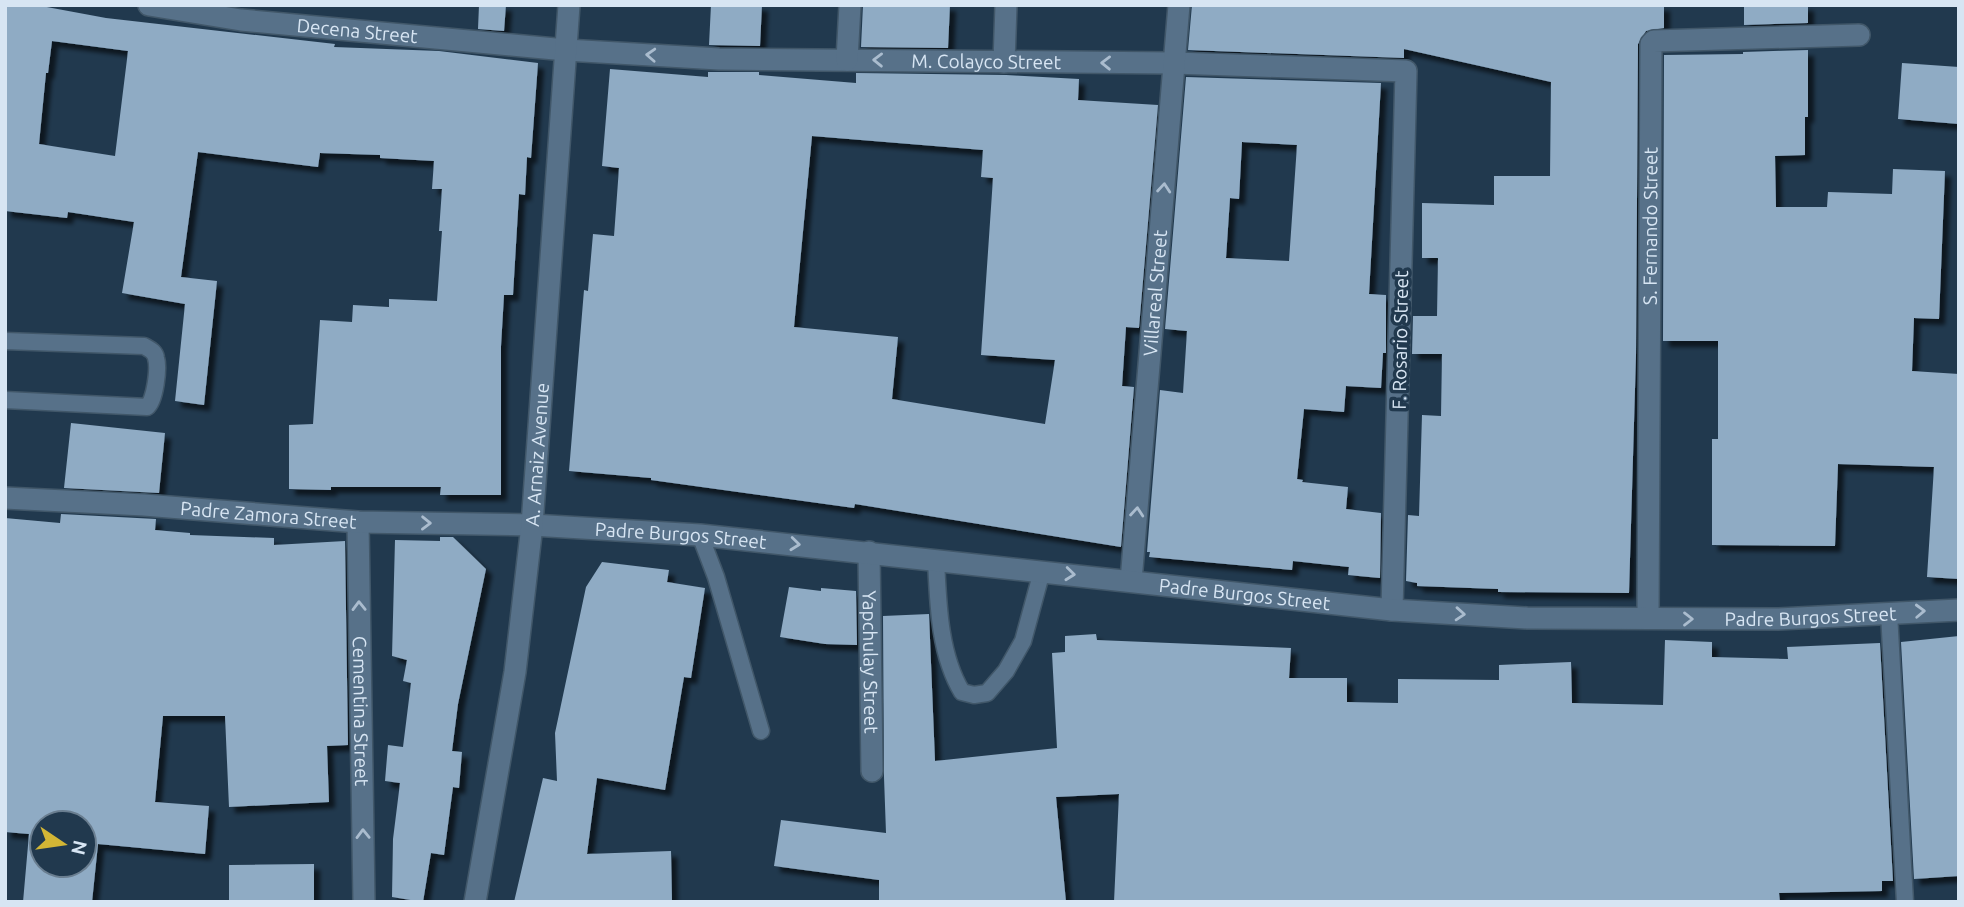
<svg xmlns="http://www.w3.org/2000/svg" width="1964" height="907" viewBox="0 0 1964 907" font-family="Ubuntu,sans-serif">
  <defs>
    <filter id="shadow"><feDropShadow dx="6" dy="6" stdDeviation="2" flood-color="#0009"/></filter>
  </defs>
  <rect width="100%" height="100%" fill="#21394e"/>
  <path fill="#8fabc4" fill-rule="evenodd" filter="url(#shadow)" d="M 5,5 L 36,5 L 106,18 L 335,44 L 334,47 L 439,51 L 538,63 L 531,158 L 527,157 L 525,195 L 519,194 L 513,295 L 504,295 L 501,346 L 501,495 L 440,495 L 441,487 L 331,487 L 331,490 L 289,489 L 289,425 L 313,424 L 320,320 L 352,322 L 353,305 L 389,307 L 389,299 L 437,301 L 442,231 L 439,231 L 442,189 L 432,189 L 434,161 L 380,158 L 380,155 L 320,153 L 318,167 L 198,152 L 181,277 L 217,281 L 204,405 L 175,401 L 185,304 L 122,293 L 134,222 L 68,212 L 67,218 L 5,211 ZM 52,41 L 128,51 L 115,156 L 39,144 L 46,73 L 48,73 Z
    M 479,5 L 506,5 L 504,31 L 478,29 Z
    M 711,5 L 762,5 L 760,46 L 709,45 Z
    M 863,5 L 950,5 L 948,48 L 861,47 Z
    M 1192,5 L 1664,5 L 1664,28 L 1646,31 L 1638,44 L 1636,355 L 1629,593 L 1498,592 L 1498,589 L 1417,586 L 1417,583 L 1406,581 L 1408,515 L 1419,516 L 1422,415 L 1441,416 L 1442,354 L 1412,354 L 1413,316 L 1437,316 L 1438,258 L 1422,258 L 1422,203 L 1494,205 L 1494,176 L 1550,176 L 1551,82 L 1404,49 L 1404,58 L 1188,50 Z
    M 1744,5 L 1808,5 L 1808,23 L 1744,25 Z
    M 1808,50 L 1808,117 L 1805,117 L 1805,155 L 1775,156 L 1776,207 L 1827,207 L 1828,192 L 1892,194 L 1893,169 L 1945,171 L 1939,319 L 1914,318 L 1912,371 L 1959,374 L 1959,579 L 1927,577 L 1934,467 L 1838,464 L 1835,546 L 1712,545 L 1712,439 L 1718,439 L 1718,341 L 1663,341 L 1664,55 L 1743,54 L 1743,52 Z
    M 1902,63 L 1959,67 L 1959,124 L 1898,119 Z
    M 610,69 L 708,77 L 708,72 L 759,72 L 759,75 L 856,83 L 856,73 L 1006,75 L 1079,79 L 1078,100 L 1158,105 L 1139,328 L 1126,327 L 1122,386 L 1134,387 L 1121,547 L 855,504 L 854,508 L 651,480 L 651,478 L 569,471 L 584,290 L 588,291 L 593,234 L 614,236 L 619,168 L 602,166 ZM 812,136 L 983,150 L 981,177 L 993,178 L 981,355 L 1055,360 L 1045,424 L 892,399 L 898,337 L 794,327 Z
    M 1186,77 L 1381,83 L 1369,294 L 1386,295 L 1386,353 L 1383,353 L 1381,388 L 1346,386 L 1344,412 L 1304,409 L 1297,479 L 1303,480 L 1302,482 L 1348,487 L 1346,509 L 1381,513 L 1380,578 L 1348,575 L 1349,567 L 1293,561 L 1292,570 L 1149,557 L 1150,552 L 1147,552 L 1160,390 L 1183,393 L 1187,331 L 1165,329 ZM 1242,142 L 1297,145 L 1289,261 L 1226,258 L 1230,198 L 1239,199 Z
    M 71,423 L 165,433 L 159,493 L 64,488 Z
    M 61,514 L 156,519 L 155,530 L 190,533 L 190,535 L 274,538 L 274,545 L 345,541 L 348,745 L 327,746 L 329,802 L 229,807 L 225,716 L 163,716 L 155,802 L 209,806 L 205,854 L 98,844 L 92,902 L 23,902 L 29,834 L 5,832 L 5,518 L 60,523 ZM 42,823 L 84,823 L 84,865 L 42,865 Z
    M 440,537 L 453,537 L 486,569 L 458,704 L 452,751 L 462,752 L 459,788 L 453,787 L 444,855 L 431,853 L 423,902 L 392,897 L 393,839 L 400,783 L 385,781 L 388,745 L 403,747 L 411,683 L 403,681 L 407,660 L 392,656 L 395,540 L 440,541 Z
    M 602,562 L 669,570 L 667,582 L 705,588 L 691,678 L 684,677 L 665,790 L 597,778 L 587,854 L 671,851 L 672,902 L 514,902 L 543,778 L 557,781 L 555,733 L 586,587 Z
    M 789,587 L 821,591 L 821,588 L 856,591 L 857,645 L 825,644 L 780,637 Z
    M 929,614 L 935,761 L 1057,748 L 1052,653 L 1065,652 L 1065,636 L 1096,634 L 1097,640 L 1291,648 L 1289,678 L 1347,678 L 1347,702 L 1398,703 L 1398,679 L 1499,680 L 1499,665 L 1571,662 L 1572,703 L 1663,705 L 1665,640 L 1712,642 L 1712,657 L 1788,659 L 1787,647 L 1880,643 L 1893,881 L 1882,881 L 1882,891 L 1779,893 L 1780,902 L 1114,902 L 1119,794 L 1056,797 L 1066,902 L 879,902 L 879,880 L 774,866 L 781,820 L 886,833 L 884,777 L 883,616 Z
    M 1959,636 L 1959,876 L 1914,879 L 1901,642 Z
    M 314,864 L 314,902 L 229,902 L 229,865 Z"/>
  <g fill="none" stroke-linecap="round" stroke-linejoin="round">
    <g stroke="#415769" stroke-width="19">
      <path id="lane" d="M 5,341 L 144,346 C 149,349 155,351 156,358 C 159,368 155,401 147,407 L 5,400
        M 700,535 L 716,577 L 761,731
        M 936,559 C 938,602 939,654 962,692 L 974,695 L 987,693 L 1006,671 L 1023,641 L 1042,571
        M 1889,613 L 1905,902"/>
    </g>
    <g stroke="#415769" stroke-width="24">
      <g id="street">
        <path id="s1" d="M 149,5 L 241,20 L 566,50 L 719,59 L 1174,63 L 1406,71 L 1392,610"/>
        <path d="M 847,60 L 850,5"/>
        <path d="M 1004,62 L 1006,5"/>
        <path id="s2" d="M 358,522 L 364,902"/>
        <path id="s3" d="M 869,552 L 872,771"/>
        <path id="s4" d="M 1131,581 L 1179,5"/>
        <path id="s5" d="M 1648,618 L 1651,44 L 1654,41 L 1859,35"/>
      </g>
    </g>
    <g stroke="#415769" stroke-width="24">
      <g id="secondary">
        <path id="s6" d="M 5,498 L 144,505 L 358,522 L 532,525 L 700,535 L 1392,610 L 1527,618 L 1778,619 L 1959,610"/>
        <path id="s7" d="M 475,902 L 515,672 L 532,525 L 569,5"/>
      </g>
    </g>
    <use href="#lane" stroke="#577189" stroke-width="16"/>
    <use href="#street" stroke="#577189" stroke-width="21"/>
    <use href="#secondary" stroke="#577189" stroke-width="21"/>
  </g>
  <defs><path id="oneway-chevron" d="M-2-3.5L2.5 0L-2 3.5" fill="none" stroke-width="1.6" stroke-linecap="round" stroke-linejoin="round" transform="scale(1.75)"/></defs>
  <g stroke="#aabcce">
    <use href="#oneway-chevron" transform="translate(651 55) rotate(-177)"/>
    <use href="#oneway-chevron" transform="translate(878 60) rotate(-179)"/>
    <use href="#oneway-chevron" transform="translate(1106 63) rotate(-179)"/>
    <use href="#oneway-chevron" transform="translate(1164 188) rotate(-85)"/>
    <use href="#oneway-chevron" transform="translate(1137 512) rotate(-85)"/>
    <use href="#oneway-chevron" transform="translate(426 523) rotate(1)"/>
    <use href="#oneway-chevron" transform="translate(795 544) rotate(6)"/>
    <use href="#oneway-chevron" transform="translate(1070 574) rotate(6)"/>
    <use href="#oneway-chevron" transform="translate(359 606) rotate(-91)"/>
    <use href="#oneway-chevron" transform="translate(1920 611) rotate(-2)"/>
    <use href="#oneway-chevron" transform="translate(1460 614) rotate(4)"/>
    <use href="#oneway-chevron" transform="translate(1688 619)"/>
    <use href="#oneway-chevron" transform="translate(363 834) rotate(-91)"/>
  </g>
  <g text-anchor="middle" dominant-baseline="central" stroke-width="7" stroke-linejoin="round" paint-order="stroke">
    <g font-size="19" fill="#d7e5f3" stroke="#21394e">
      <text stroke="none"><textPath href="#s1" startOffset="210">Decena Street</textPath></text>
      <text stroke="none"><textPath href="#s1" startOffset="840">M. Colayco Street</textPath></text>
      <text stroke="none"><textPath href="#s5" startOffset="392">S. Fernando Street</textPath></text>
      <text stroke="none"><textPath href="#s4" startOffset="289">Villareal Street</textPath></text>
      <text transform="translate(1400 340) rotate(-89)">F. Rosario Street</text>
      <text stroke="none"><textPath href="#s7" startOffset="452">A. Arnaiz Avenue</textPath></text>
      <text stroke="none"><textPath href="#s6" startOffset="264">Padre Zamora Street</textPath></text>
      <text stroke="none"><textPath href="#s6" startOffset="677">Padre Burgos Street</textPath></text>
      <text stroke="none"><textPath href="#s6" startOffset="1244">Padre Burgos Street</textPath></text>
      <text stroke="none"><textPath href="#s6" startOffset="1811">Padre Burgos Street</textPath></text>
      <text stroke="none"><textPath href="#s3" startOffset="110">Yapchulay Street</textPath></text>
      <text stroke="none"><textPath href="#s2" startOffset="189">Cementina Street</textPath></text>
    </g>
  </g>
  <rect width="1964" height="907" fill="none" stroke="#d7e5f3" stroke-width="14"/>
  <g transform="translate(63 844) rotate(103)"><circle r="33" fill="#21394e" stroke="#6a7e90" stroke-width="2"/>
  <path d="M0-5L12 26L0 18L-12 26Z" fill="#d3b635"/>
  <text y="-10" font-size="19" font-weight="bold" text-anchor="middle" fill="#d7e5f3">N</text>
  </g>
</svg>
